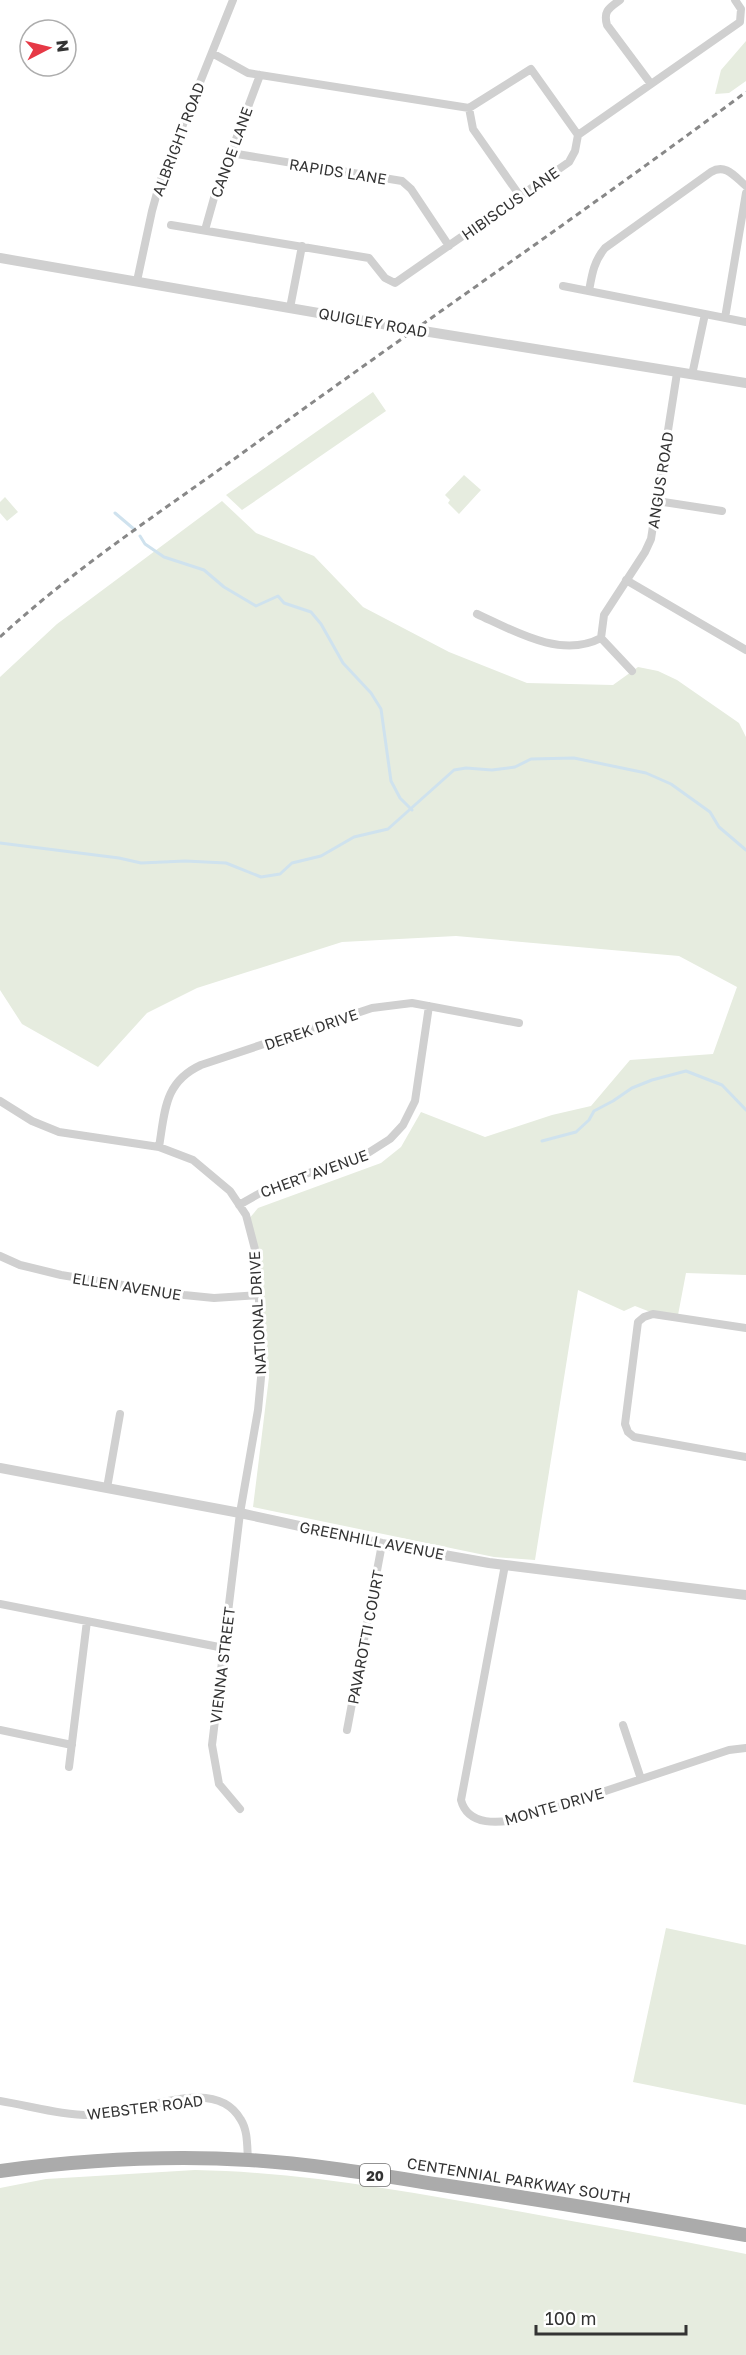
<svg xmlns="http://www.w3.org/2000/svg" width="746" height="2355" viewBox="0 0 746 2355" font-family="'Golos Text',sans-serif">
  <rect width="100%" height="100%" fill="#fff"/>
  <path fill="#e6ecdf" d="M 746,41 L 746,81 L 729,93 L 715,94 L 721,70 Z
    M 373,392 L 386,411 L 242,510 L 226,495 Z
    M 464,475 L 481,490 L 459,514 L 448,503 L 450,500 L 445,495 Z
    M 5,497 L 18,512 L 7,521 L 0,513 L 0,502 Z
    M 222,501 L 256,533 L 314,556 L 363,607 L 449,652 L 527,683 L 613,685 L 638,667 L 658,671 L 677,680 L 739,723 L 746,737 L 746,1275 L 686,1273 L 678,1315 L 653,1313 L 635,1306 L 624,1311 L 578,1290 L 535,1560 L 494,1557 L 253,1507 L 269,1377 L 257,1244 L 248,1220 L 258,1208 L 381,1163 L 401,1147 L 421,1112 L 485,1137 L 552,1115 L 591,1106 L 630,1060 L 713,1054 L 737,987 L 679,956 L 456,936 L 342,942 L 197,988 L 147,1013 L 98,1067 L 22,1024 L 0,990 L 0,677 L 57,624 Z
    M 666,1928 L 746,1945 L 746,2105 L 633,2082 Z
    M 195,2170 C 304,2172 410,2192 517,2211 C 593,2225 670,2238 746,2254 L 746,2355 L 0,2355 L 0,2188 L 46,2179 Z"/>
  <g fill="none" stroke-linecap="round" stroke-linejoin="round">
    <path stroke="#cfe2ee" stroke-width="3" d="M 115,513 L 135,530
      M 140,536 L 145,544 L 164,557 L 204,570 L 224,587 L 256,606 L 278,596 L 284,603 L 311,612 L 321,624 L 343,663 L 371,693 L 381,709 L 391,781 L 400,798 L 412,810
      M 0,843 L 119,858 L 141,863 L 185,861 L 226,863 L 261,877 L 280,874 L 292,863 L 321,856 L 354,837 L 388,829 L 454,770 L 466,768 L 492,770 L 515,767 L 531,759 L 574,758 L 646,773 L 671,784 L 710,812 L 719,827 L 746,850
      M 542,1141 L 576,1132 L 589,1120 L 594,1111 L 613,1101 L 632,1088 L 652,1080 L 686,1071 L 722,1085 L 746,1110"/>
    <path stroke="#d0d0d0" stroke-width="8" d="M 620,0 C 609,8 603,11 607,25 L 651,84
      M 469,108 L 473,129 L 520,196
      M 578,135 L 740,22 L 741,9 L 735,0
      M 231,153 L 402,181 L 411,189 L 449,246
      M 171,225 L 369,258 L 385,278 L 395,283 L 569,162 L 575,151 L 578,135 L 531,69 L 469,108 L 248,73 L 212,53
      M 205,230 L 214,198 L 260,75
      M 137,281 L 152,211 L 160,182 L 233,0
      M 563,286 L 746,322
      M 589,291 C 592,274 594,261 605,248 L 711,172 C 726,163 735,177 746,186
      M 290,308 L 302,246
      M 725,318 L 746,193
      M 692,375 L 705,314
      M 657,501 L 722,511
      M 626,580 L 746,650
      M 477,614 C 514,631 561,659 601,638
      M 601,638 L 604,615 L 645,552 L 651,539 L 677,373
      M 601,638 L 632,671
      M 0,1101 L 32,1121 L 59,1132 L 159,1147 L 193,1160 L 230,1191 L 246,1215 L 257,1257 L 262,1367 L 258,1410 L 240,1513 L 212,1745 L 219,1784 L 240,1809
      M 159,1147 C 165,1111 164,1082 201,1065 L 372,1008 L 412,1003 L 519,1023
      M 239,1205 L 276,1184 L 368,1153 L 390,1139 L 403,1125 L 415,1101 L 429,1006
      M 0,1256 L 20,1265 L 61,1275 L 184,1295 L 214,1298 L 258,1295
      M 746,1328 L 653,1314 L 644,1317 L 638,1322 L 625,1424 L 628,1432 L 634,1437 L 746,1457
      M 107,1488 L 120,1414
      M 505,1565 L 461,1800 C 468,1827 500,1823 521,1819 L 729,1750 L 746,1748
      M 0,1604 L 224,1648
      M 623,1725 L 641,1779
      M 0,1730 L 72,1745
      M 347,1730 L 382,1544
      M 69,1767 L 87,1621
      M 0,2101 C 31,2106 64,2116 95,2115 C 105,2114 117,2113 127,2111 C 160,2104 219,2080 241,2120 C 248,2131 247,2147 248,2160"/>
    <path stroke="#d0d0d0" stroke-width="10" d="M 0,258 L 417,330 L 746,383
      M 0,1468 L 240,1513 L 382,1544 L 489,1563 L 746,1595"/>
    <path stroke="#ababab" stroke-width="14" d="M 0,2171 C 82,2160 166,2155 249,2160 C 314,2164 378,2175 442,2185 C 543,2200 645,2217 746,2235"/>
    <path stroke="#888" stroke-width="3" stroke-dasharray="6 4.5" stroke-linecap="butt" d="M 0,637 C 76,567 164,510 248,449 C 413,329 582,214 746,92"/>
  </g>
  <g text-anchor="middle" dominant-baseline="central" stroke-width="6" stroke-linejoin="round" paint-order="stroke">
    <rect fill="#fff" stroke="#707070" stroke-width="1.5" x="360" y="2164" width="30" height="22" rx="4.5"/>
    <g font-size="14" font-weight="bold" fill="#333">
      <text x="375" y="2175">20</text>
    </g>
    <g font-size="15" fill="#333" stroke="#fff">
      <text transform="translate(178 139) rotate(-69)">ALBRIGHT ROAD</text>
      <text transform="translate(231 152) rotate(-70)">CANOE LANE</text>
      <text transform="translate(338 171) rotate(9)">RAPIDS LANE</text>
      <text transform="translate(510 203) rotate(-35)">HIBISCUS LANE</text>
      <text transform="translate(373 322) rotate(10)">QUIGLEY ROAD</text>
      <text transform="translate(660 480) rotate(-81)">ANGUS ROAD</text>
      <text transform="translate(311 1029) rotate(-19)">DEREK DRIVE</text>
      <text transform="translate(314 1173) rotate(-20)">CHERT AVENUE</text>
      <text transform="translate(127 1286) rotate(9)">ELLEN AVENUE</text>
      <text transform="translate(257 1313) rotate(-93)">NATIONAL DRIVE</text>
      <text transform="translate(372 1540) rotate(11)">GREENHILL AVENUE</text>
      <text transform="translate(365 1637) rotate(-79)">PAVAROTTI COURT</text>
      <text transform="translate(222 1665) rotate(-83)">VIENNA STREET</text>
      <text transform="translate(554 1806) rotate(-16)">MONTE DRIVE</text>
      <text transform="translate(145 2107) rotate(-7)">WEBSTER ROAD</text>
      <text transform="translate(519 2180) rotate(9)">CENTENNIAL PARKWAY SOUTH</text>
    </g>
  </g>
  <g transform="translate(48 48) rotate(83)"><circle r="28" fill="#ffffff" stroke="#adadad" stroke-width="1.5"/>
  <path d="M0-4.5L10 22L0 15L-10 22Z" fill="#e63946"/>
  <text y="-9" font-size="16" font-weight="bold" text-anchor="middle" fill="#333333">N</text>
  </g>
  <path d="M536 2325v9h150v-9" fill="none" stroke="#333333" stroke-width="3"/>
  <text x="545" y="2325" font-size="18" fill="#333333" stroke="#ffffff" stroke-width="4.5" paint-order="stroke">100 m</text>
</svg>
